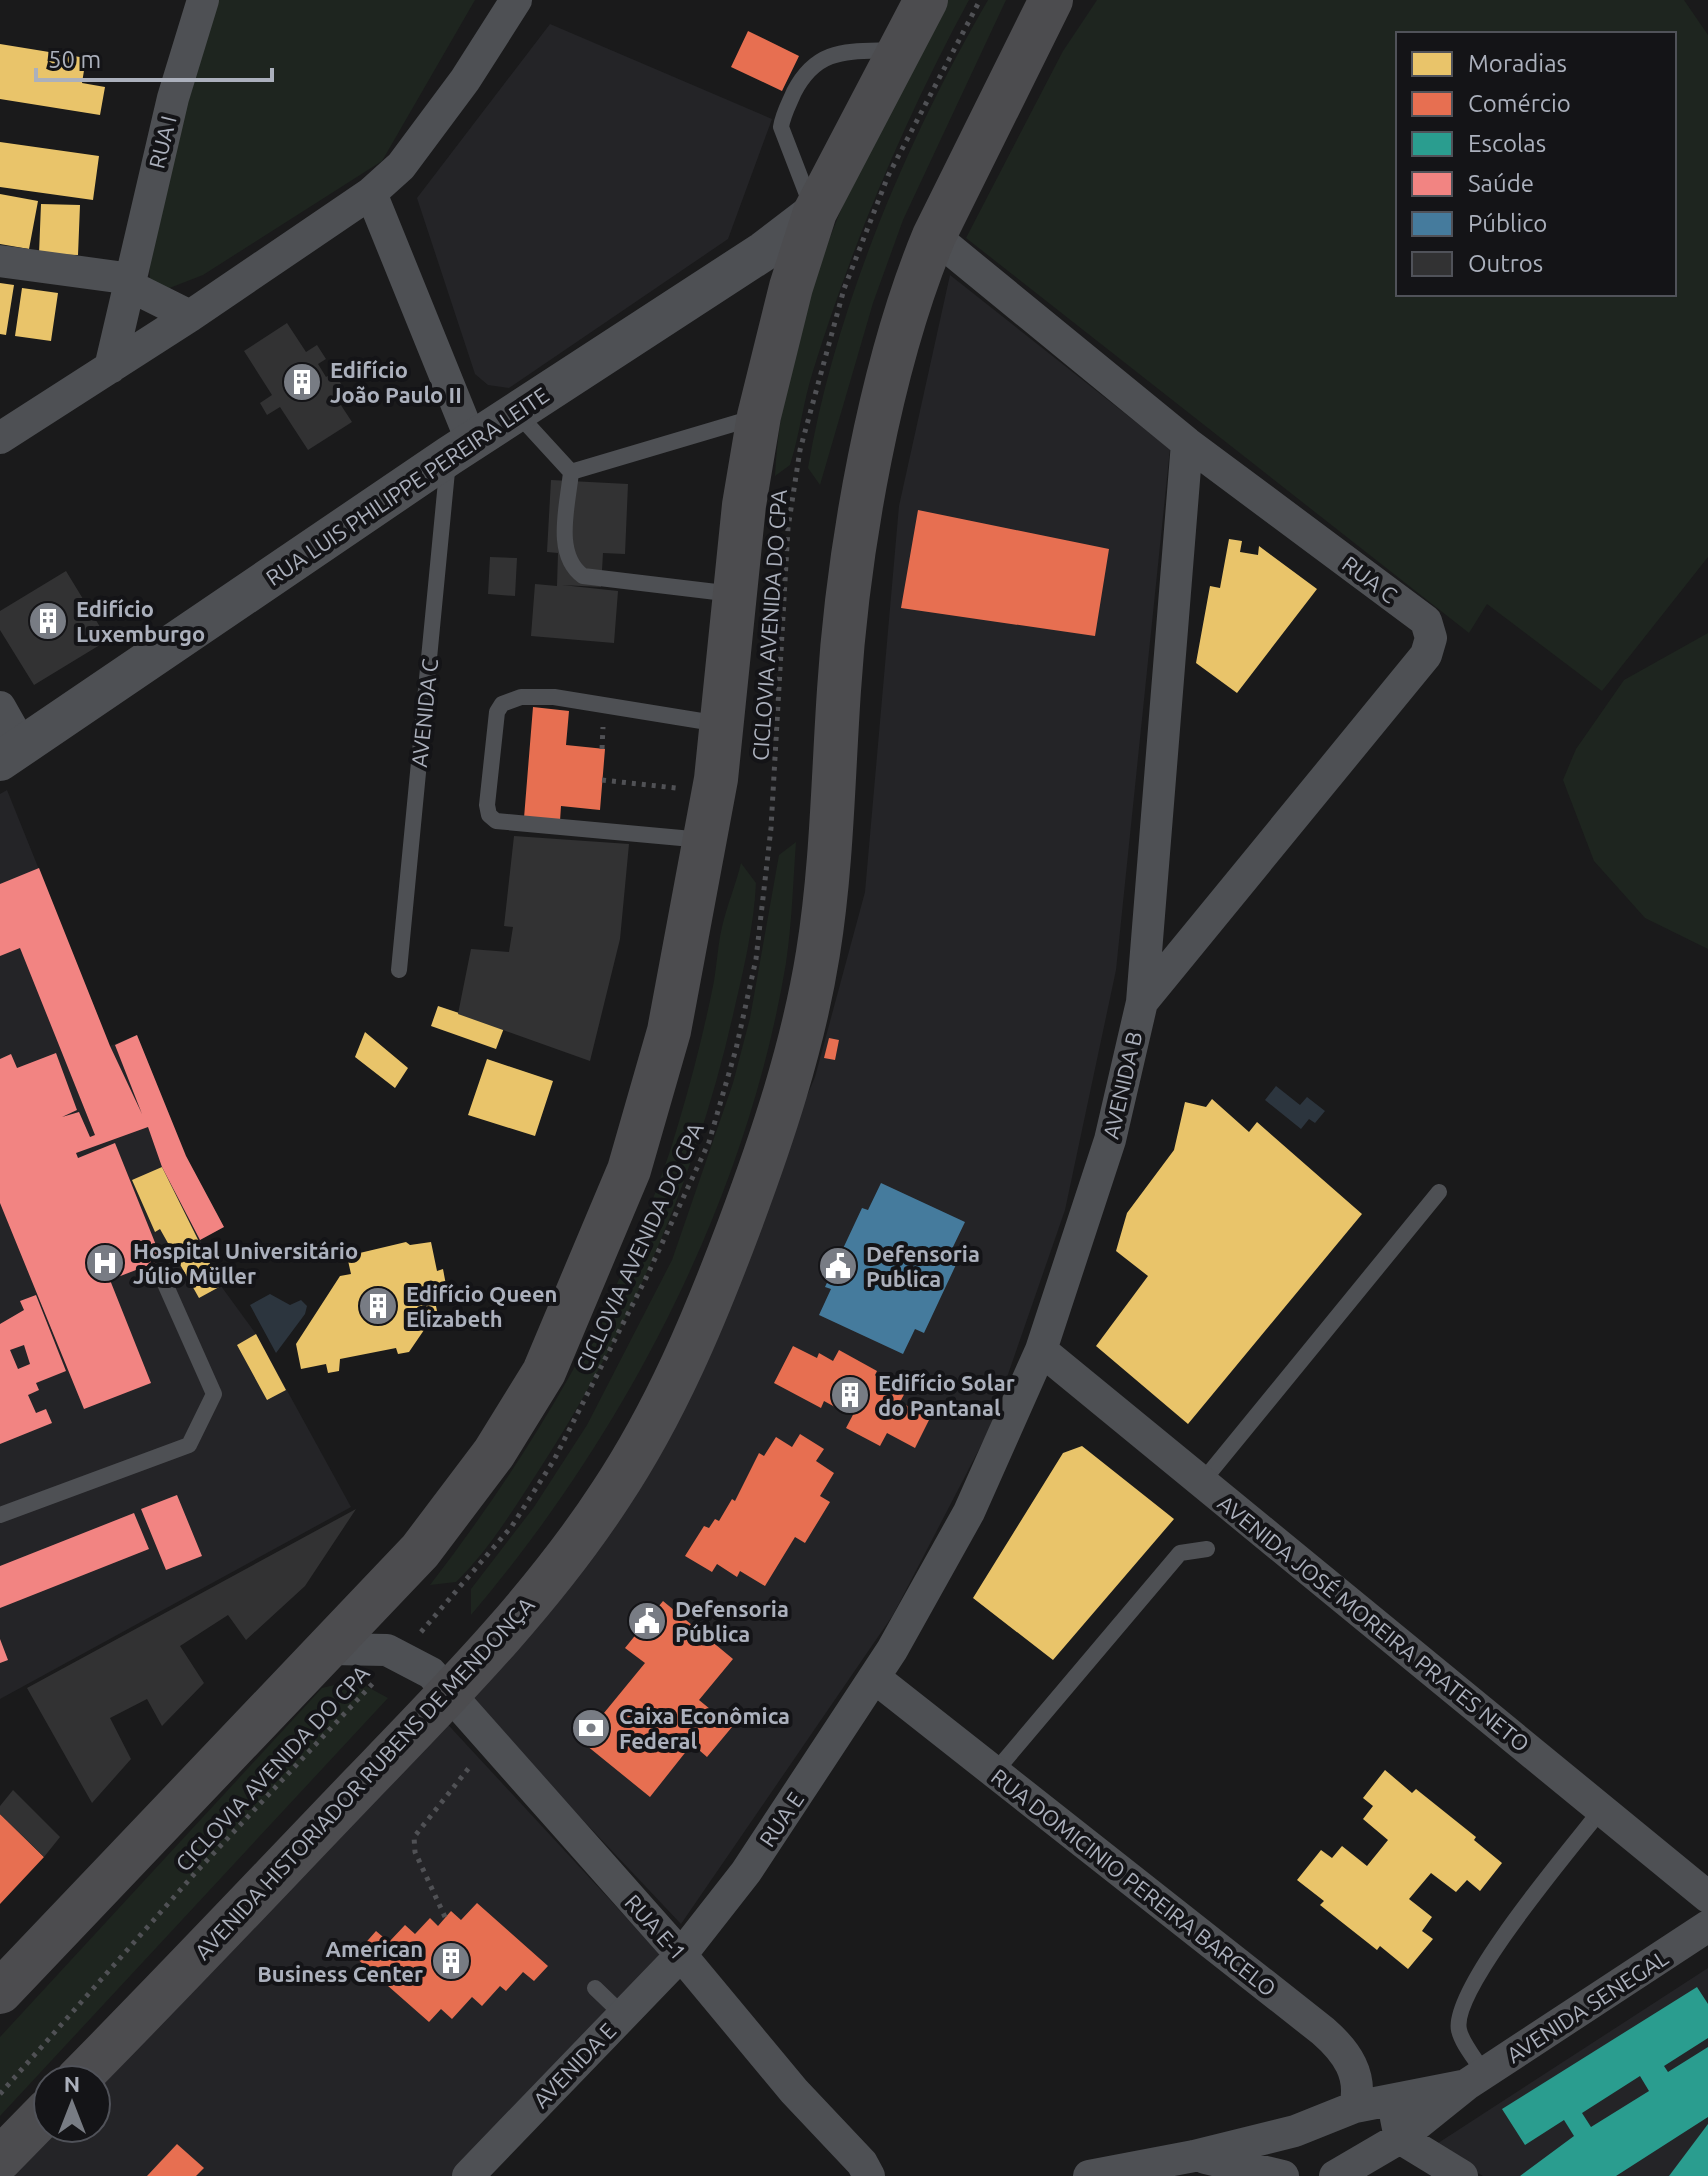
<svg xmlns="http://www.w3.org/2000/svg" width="1708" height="2176" viewBox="0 0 1708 2176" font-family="Ubuntu,sans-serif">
  <rect width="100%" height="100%" fill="#1a1a1b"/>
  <path fill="#242427" d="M 550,24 L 772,119 L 728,239 L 509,388 L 488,385 L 475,374 L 417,198 Z
    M 950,275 L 1170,449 L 1116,970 L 1065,1210 L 988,1432 L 893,1615 L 681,1924 L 461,1691 L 689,1373 L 815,1077 L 865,892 L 899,506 Z
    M 7,790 L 110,1046 L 137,1035 L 187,1158 L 224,1227 L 200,1240 L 221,1286 L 256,1334 L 351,1507 L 0,1699 L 0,794 Z
    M 440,1716 L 661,1955 L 455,2176 L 11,2176 L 56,2128 L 96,2128 L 96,2085 Z
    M 1708,1968 L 1708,2176 L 1483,2176 L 1432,2147 Z"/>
  <path fill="#1e251f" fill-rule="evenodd" d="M 217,0 L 475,0 L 382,161 L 203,275 L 167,289 L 150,284 C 145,194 191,86 217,0 Z
    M 948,0 L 969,0 C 905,118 853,242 813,371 C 803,402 800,434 790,465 L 775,476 C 784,312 864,140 948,0 Z
    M 988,0 L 1006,0 L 903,220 L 873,303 L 820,485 L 808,468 C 835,309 907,139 988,0 Z
    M 1097,0 L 1684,0 L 1708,35 L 1708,557 L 1602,691 L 1487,604 L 1469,633 L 966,238 L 1063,51 ZM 1398,34 L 1674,34 L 1674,294 L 1398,294 Z
    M 1708,633 L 1708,949 L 1645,918 L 1594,861 L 1563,780 L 1576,749 L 1624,680 Z
    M 796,842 C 793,883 792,923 786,963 C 747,1199 625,1434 471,1615 L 471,1589 L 534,1507 L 587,1425 L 672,1260 L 733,1083 L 750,1018 L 779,855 Z
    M 741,863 L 756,883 C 754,927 743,972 733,1015 C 696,1178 630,1329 539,1470 C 515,1507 489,1550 456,1582 L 430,1585 C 532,1452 617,1311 670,1151 C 687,1097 703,1037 714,981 C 717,963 718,944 722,927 C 727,905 736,884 741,863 Z
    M 346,1682 L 364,1685 L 388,1698 L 0,2116 L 0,2037 L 322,1688 Z"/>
  <path fill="#2c353e" d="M 1276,1086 L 1300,1105 L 1307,1097 L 1325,1111 L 1315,1123 L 1309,1119 L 1301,1129 L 1265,1100 Z
    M 270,1294 L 290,1305 L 301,1300 L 307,1306 L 305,1314 L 276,1353 L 250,1305 Z"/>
  <path fill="#e9c46a" d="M 0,44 L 86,58 L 82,83 L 105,87 L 100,115 L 0,99 Z
    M 0,142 L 99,156 L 93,200 L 0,187 Z
    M 0,194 L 38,201 L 29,249 L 0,244 Z
    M 41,204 L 80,205 L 78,255 L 39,254 Z
    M 0,283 L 14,285 L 6,335 L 0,334 Z
    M 22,288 L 58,293 L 51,341 L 15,336 Z
    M 1229,539 L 1242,541 L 1240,552 L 1258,555 L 1259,546 L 1317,589 L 1237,693 L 1196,663 L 1210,586 L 1220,588 Z
    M 438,1006 L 504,1028 L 496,1049 L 431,1026 Z
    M 365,1032 L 408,1068 L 395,1088 L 355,1057 Z
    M 487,1059 L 553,1081 L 535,1136 L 468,1115 Z
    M 1212,1099 L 1249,1132 L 1257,1122 L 1362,1214 L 1188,1424 L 1096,1346 L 1148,1276 L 1116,1251 L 1127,1213 L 1174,1150 L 1185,1102 L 1206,1107 Z
    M 162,1167 L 221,1286 L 199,1298 L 160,1229 L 155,1232 L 132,1180 Z
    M 406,1242 L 410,1245 L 431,1242 L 437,1271 L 443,1269 L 446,1285 L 435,1301 L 437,1311 L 409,1352 L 398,1354 L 396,1348 L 340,1359 L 339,1371 L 328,1373 L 326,1364 L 301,1369 L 296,1344 L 340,1276 L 351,1274 L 347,1256 Z
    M 256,1334 L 286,1390 L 267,1400 L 237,1345 Z
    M 1082,1446 L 1174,1519 L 1053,1660 L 973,1598 L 1063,1453 Z
    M 1385,1770 L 1412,1793 L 1416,1789 L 1476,1837 L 1474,1840 L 1502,1863 L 1480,1891 L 1467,1880 L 1456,1892 L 1431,1873 L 1409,1899 L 1432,1917 L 1422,1931 L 1433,1939 L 1408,1969 L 1380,1946 L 1377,1950 L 1320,1905 L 1324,1901 L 1297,1880 L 1321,1850 L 1332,1858 L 1342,1846 L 1367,1866 L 1388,1840 L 1363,1819 L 1373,1806 L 1363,1798 Z"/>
  <path fill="#e76f51" d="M 748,31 L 799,56 L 782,91 L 731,67 Z
    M 918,510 L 1109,549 L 1095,636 L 901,608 Z
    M 533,707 L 569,711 L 566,745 L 605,749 L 600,810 L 561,806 L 560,821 L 524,818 Z
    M 829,1038 L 839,1040 L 835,1060 L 824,1058 Z
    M 793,1346 L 817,1358 L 819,1353 L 833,1361 L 839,1350 L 877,1371 L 875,1375 L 881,1382 L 888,1385 L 891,1380 L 907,1389 L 900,1402 L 930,1418 L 915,1448 L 887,1433 L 880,1446 L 846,1428 L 855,1411 L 848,1408 L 846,1413 L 824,1401 L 821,1408 L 774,1383 Z
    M 800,1434 L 824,1449 L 816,1461 L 834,1473 L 820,1496 L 830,1502 L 805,1543 L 795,1537 L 765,1586 L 740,1571 L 737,1577 L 717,1564 L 712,1572 L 685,1556 L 704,1526 L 709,1528 L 715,1519 L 719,1521 L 732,1499 L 735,1501 L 759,1453 L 764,1456 L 776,1437 L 792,1447 Z
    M 663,1601 L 733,1659 L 699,1700 L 732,1727 L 707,1757 L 692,1744 L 650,1797 L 581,1741 L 645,1663 L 625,1648 Z
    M 0,1814 L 44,1857 L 0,1904 Z
    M 477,1903 L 548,1966 L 534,1981 L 523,1972 L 506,1991 L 500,1986 L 482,2006 L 472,1997 L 452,2019 L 441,2009 L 429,2022 L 354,1956 L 376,1931 L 389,1942 L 405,1925 L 415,1934 L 430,1918 L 438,1926 L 451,1911 L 461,1920 Z
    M 177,2144 L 204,2168 L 196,2176 L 147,2176 Z"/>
  <path fill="#2a9d8f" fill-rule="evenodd" d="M 1697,1987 L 1708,2004 L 1708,2038 L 1664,2066 L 1668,2072 L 1708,2047 L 1708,2117 L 1616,2176 L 1520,2176 L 1574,2136 L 1564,2120 L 1525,2145 L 1502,2109 ZM 1640,2076 L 1649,2091 L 1591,2127 L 1582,2113 Z
    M 1708,2124 L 1708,2176 L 1669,2176 Z"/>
  <path fill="#f28482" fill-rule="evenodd" d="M 39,868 L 110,1046 L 142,1114 L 115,1045 L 137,1035 L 186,1156 L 224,1227 L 200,1240 L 162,1167 L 148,1127 L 76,1153 L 78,1158 L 115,1143 L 162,1260 L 110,1280 L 151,1383 L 84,1409 L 0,1203 L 0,1059 L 11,1054 L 17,1068 L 56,1053 L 77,1110 L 62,1117 L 79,1112 L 90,1137 L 95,1135 L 20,948 L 0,956 L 0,884 Z
    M 36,1295 L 66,1371 L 36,1383 L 39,1390 L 28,1395 L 36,1413 L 46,1409 L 52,1423 L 0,1444 L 0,1324 L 24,1310 L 20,1301 ZM 24,1345 L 30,1364 L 18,1369 L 10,1350 Z
    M 177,1495 L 202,1556 L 166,1570 L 141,1509 Z
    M 134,1513 L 149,1549 L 0,1608 L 0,1566 Z
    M 0,1639 L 8,1660 L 0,1663 Z"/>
  <path fill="#457b9d" d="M 881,1183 L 965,1222 L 952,1249 L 961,1254 L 924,1333 L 915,1329 L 903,1354 L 819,1315 L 831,1289 L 825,1287 L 862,1208 L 868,1210 Z"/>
  <path fill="#323233" d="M 287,323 L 306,352 L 317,345 L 326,359 L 318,364 L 326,377 L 334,372 L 343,387 L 333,393 L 352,422 L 308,450 L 280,407 L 267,415 L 260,403 L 272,395 L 244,351 Z
    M 551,480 L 628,484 L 625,554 L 603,553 L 601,587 L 562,585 L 618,591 L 614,643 L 531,636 L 535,584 L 557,586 L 558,553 L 547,552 Z
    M 490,557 L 517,558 L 515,596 L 488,594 Z
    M 66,571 L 108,640 L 34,685 L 0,630 L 0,611 Z
    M 514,836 L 629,844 L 620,939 L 590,1061 L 458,1014 L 471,949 L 509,952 L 513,927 L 504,926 Z
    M 356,1509 L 305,1586 L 246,1640 L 228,1615 L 180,1646 L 204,1683 L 162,1726 L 147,1699 L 110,1718 L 131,1759 L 92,1803 L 27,1688 Z
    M 13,1790 L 60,1837 L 44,1857 L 0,1814 L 0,1806 Z"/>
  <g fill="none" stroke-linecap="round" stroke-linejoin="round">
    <path stroke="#505155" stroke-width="5" stroke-dasharray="4 6" stroke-linecap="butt" d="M 602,749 L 603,727
      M 602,780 L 676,788
      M 421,1632 L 512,1526 L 554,1460 L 646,1278 L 709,1142 L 736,1049 L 756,959 L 771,828 L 788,528 L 800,450 L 844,289 L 888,176 L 980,0
      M 445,1917 L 415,1852 L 414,1837 L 472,1764
      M 0,2094 L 197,1871 L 376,1680"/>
    <path stroke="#4e5054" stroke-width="16" d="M 811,205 L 781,127 C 783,114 789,104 794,92 C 818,46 849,52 896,50
      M 516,412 L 571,472 L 753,418
      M 571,472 C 568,505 553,554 583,576 L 733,594
      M 703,840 L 496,821 L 489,815 L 487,805 L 497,712 L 502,704 L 521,697 L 554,697 L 720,724
      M 399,970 L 448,461
      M 1202,1482 L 1439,1192
      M 0,1515 L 189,1445 L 214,1394 L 166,1286
      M 994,1773 L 1180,1553 L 1207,1549
      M 595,1988 L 623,2015
      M 1484,2073 C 1477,2061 1462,2044 1459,2030 C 1450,1990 1573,1846 1601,1810"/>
    <path stroke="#4e5054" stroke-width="32" d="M 371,193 L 471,440
      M 934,236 L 1187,443 L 1426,621 L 1431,638 L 1426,655 L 1142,1002
      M 0,261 L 132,279
      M 130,286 L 190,316
      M 110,368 L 173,98 L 203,0
      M 0,438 L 190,316 L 371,193 L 401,166 L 465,80 L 516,0
      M 0,707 L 22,746
      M 1041,1350 L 1708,1897
      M 330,1649 L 387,1650 L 431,1673 L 681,1955 L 794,2091 L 862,2163 L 869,2176
      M 875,1678 L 1323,2031 C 1347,2052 1363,2075 1355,2107
      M 1396,2118 L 1400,2138 L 1462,2176
      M 1205,2158 L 1283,2176
      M 468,2176 L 681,1955 L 746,1872 L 892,1650 L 969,1512 L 1041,1350 L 1110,1140 L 1142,1002 L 1187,443
      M 1089,2176 L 1194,2156 L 1295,2131 L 1355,2107 L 1462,2086
      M 1335,2176 L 1400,2138 L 1466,2085 L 1708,1926"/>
    <path stroke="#4e5054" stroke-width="40" d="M 0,761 L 449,456 L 764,251 L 815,212"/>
    <path stroke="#4c4c4f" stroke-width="44" d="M 0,1992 L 420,1551 L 494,1453 L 544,1372 L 629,1170 L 669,1031 L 716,779 L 744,505 L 759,416 L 791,287 L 815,212 L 926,0
      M 77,2080 C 174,1982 268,1882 363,1783 C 451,1692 542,1600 611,1494 C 666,1411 704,1320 739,1227 C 772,1139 803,1047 818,953 C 832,866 833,778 839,690 C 848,549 880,366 934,236 L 1051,0
      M 0,2159 L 48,2110"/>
  </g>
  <defs>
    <g id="building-disc" transform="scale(2)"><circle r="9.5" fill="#787c84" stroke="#141417"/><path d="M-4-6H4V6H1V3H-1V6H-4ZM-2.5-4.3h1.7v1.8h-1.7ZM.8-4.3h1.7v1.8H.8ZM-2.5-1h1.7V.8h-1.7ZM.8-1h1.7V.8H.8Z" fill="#fff"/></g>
    <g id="hospital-disc" transform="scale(2)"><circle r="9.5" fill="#787c84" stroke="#141417"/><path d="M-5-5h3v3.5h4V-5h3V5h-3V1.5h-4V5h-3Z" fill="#fff"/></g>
    <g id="civic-disc" transform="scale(2)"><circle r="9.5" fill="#787c84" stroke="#141417"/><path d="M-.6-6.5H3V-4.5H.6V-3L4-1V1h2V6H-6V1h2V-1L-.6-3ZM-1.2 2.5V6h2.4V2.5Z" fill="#fff"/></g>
    <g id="bank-disc" transform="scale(2)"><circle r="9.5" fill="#787c84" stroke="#141417"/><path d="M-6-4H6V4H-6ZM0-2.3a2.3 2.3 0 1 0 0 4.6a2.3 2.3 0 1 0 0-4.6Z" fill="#fff"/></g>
  </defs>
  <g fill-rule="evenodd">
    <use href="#building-disc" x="302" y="382"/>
    <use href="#building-disc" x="48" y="621"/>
    <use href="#hospital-disc" x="105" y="1263"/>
    <use href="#civic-disc" x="838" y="1266"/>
    <use href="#building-disc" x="378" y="1306"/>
    <use href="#building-disc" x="850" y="1395"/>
    <use href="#civic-disc" x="647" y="1621"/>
    <use href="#bank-disc" x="591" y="1728"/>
    <use href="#building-disc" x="451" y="1961"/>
  </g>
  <g text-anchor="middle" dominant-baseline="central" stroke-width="8" stroke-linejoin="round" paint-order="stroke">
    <g font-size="22" fill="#abb0bc" stroke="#141417">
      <text transform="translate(162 142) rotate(-76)">RUA I</text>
      <text transform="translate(407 486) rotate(-34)">RUA LUIS PHILIPPE PEREIRA LEITE</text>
      <text transform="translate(1370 579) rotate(37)">RUA C</text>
      <text transform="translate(769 625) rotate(-86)">CICLOVIA AVENIDA DO CPA</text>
      <text transform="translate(424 713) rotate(-84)">AVENIDA C</text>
      <text transform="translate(1122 1085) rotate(-77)">AVENIDA B</text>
      <text transform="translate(639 1247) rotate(-65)">CICLOVIA AVENIDA DO CPA</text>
      <text transform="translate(1374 1623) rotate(39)">AVENIDA JOSÉ MOREIRA PRATES NETO</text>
      <text transform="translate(272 1768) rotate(-47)">CICLOVIA AVENIDA DO CPA</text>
      <text transform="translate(364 1778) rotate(-47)">AVENIDA HISTORIADOR RUBENS DE MENDONÇA</text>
      <text transform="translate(781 1819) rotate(-56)">RUA E</text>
      <text transform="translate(1134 1882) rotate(38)">RUA DOMICINIO PEREIRA BARCELO</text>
      <text transform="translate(656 1927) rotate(48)">RUA E-1</text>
      <text transform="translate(1587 2006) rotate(-33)">AVENIDA SENEGAL</text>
      <text transform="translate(574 2065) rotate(-46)">AVENIDA E</text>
    </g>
    <g font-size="22" font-weight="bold" fill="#abb0bc" stroke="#141417" text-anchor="start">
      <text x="330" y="369">Edifício<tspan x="330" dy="25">João Paulo II</tspan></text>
      <text x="76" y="608">Edifício<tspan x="76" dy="25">Luxemburgo</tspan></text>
      <text x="133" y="1250">Hospital Universitário<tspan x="133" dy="25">Júlio Müller</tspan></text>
      <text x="866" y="1253">Defensoria<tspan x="866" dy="25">Publica</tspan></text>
      <text x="406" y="1293">Edifício Queen<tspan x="406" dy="25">Elizabeth</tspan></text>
      <text x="878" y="1382">Edifício Solar<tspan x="878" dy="25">do Pantanal</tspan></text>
      <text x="675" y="1608">Defensoria<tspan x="675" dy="25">Pública</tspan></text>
      <text x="619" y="1715">Caixa Econômica<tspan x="619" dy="25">Federal</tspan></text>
      <text x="423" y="1948" text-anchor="end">American<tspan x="423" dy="25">Business Center</tspan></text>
    </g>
  </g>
  <rect x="1396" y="32" width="280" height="264" fill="#141417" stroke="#505259" stroke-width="2"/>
  <rect x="1412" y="52" width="40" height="24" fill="#e9c46a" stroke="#505259" stroke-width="2"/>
  <text x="1468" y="72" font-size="24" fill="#abb0bc">Moradias</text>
  <rect x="1412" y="92" width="40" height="24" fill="#e76f51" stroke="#505259" stroke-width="2"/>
  <text x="1468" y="112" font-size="24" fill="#abb0bc">Comércio</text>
  <rect x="1412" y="132" width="40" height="24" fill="#2a9d8f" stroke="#505259" stroke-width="2"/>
  <text x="1468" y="152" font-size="24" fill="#abb0bc">Escolas</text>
  <rect x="1412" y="172" width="40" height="24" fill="#f28482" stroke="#505259" stroke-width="2"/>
  <text x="1468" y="192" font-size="24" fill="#abb0bc">Saúde</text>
  <rect x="1412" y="212" width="40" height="24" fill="#457b9d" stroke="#505259" stroke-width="2"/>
  <text x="1468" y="232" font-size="24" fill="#abb0bc">Público</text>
  <rect x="1412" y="252" width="40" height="24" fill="#323233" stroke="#505259" stroke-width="2"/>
  <text x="1468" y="272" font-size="24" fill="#abb0bc">Outros</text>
  <g transform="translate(72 2104)"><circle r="38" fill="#141417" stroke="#505259" stroke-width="2"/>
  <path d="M0-6L14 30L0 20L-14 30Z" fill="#787c84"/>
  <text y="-12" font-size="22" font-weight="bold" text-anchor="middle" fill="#abb0bc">N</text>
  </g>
  <path d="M36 68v12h236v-12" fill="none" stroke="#abb0bc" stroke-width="4"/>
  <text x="48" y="68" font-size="24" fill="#abb0bc" stroke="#141417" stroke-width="6" paint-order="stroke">50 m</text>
</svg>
